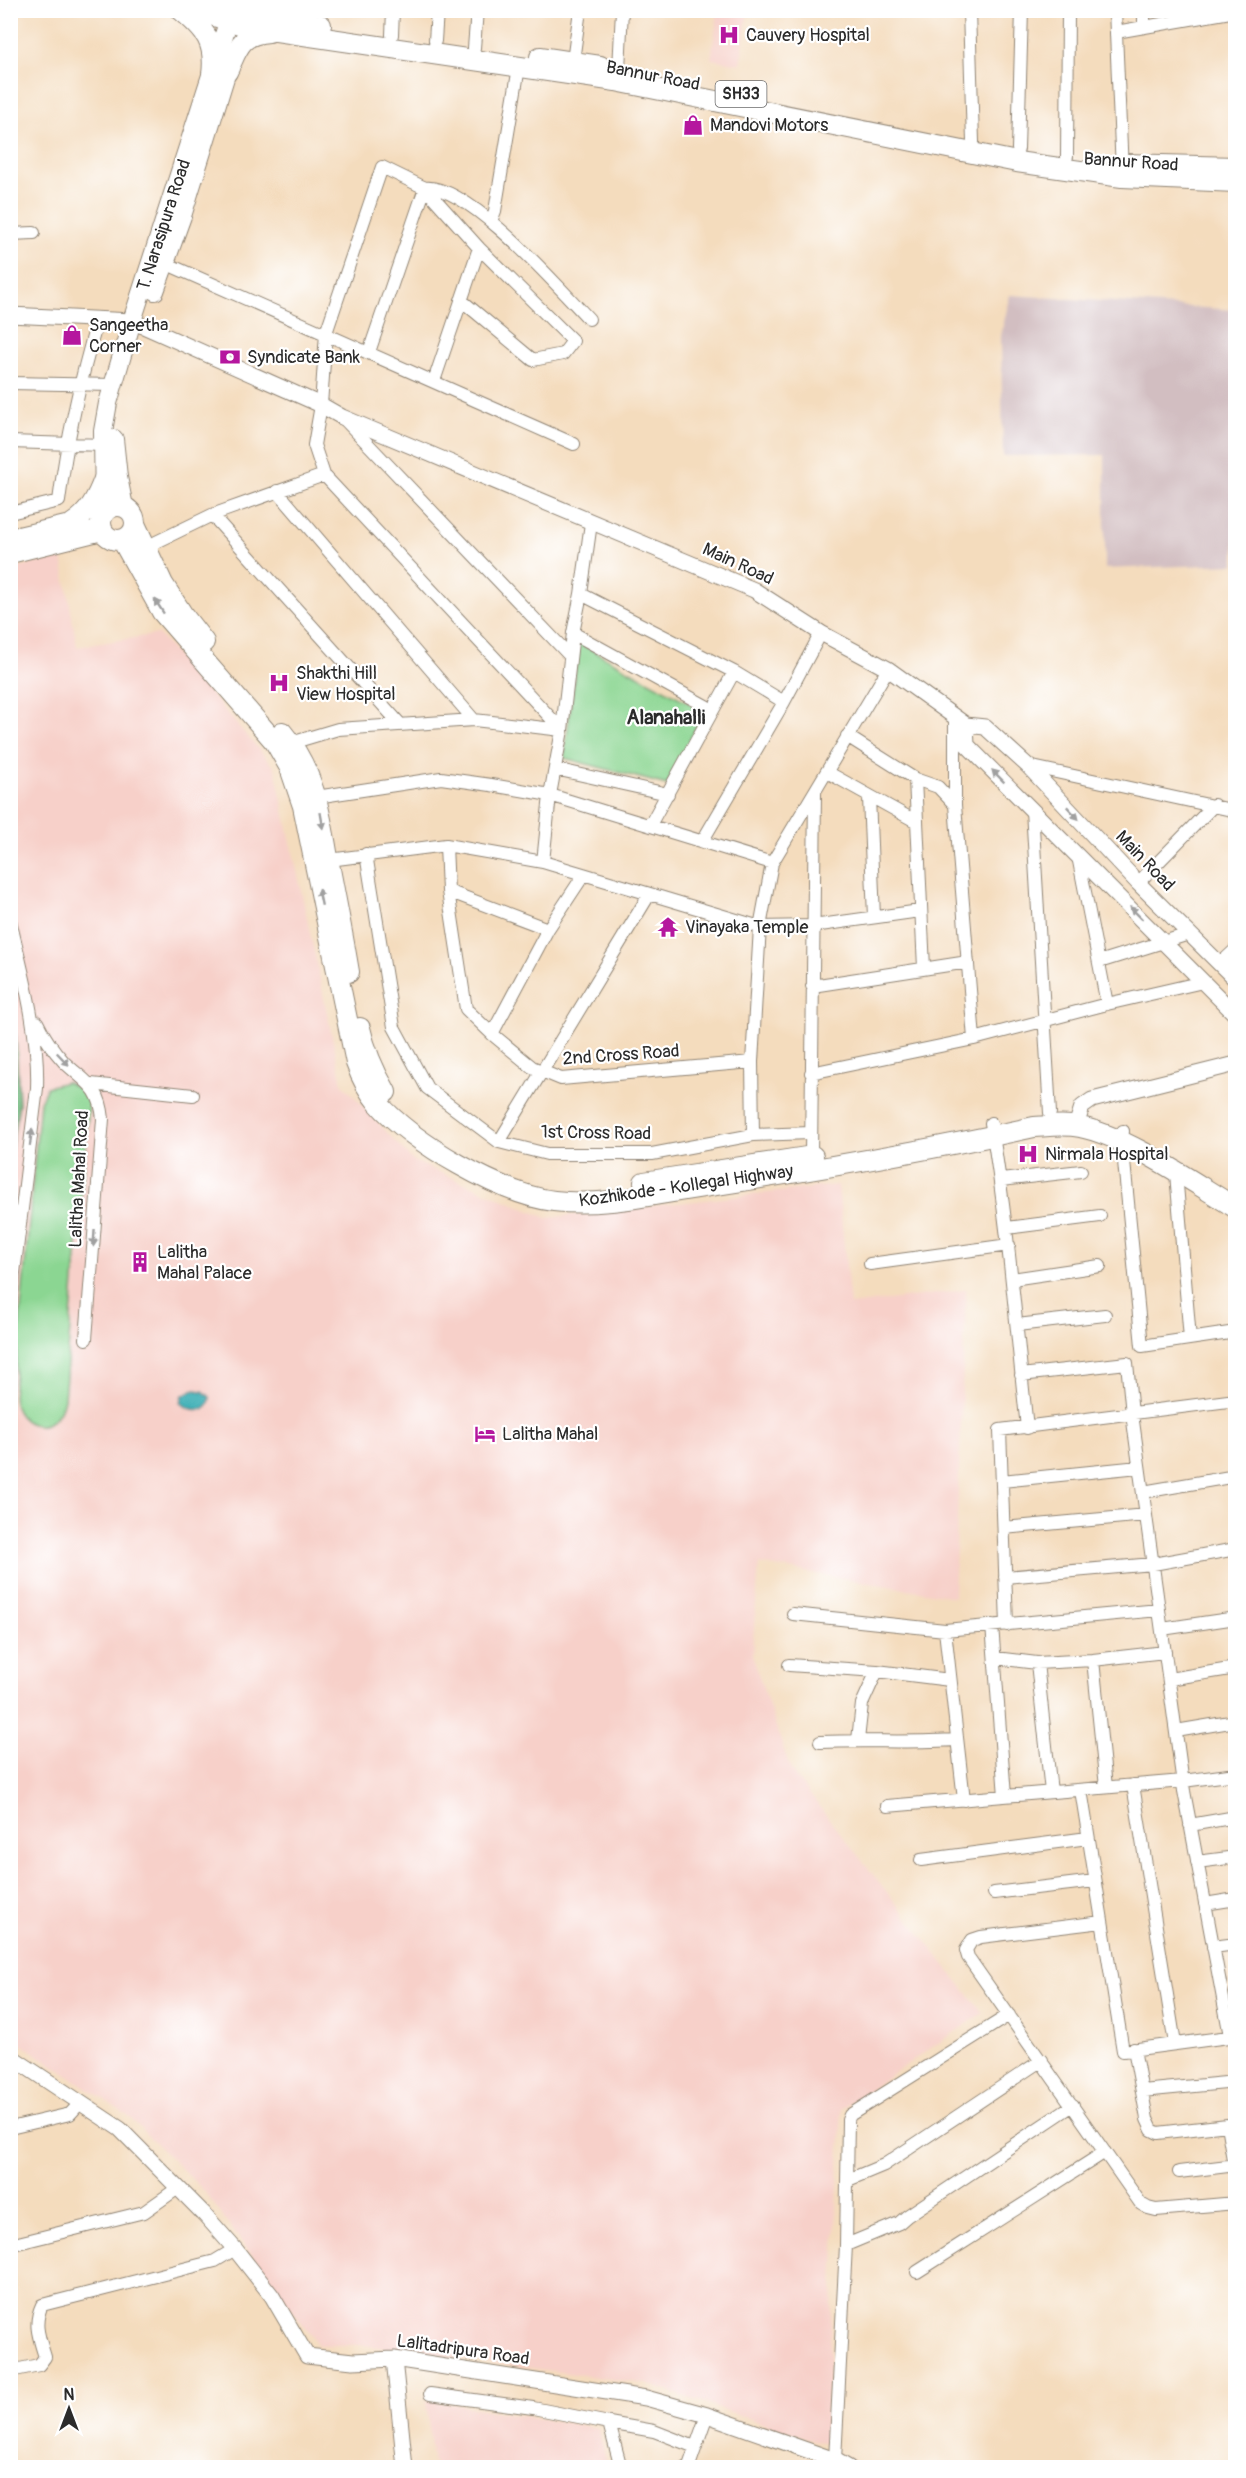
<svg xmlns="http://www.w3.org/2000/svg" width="1246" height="2478" viewBox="0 0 1246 2478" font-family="Pangolin,sans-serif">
  <rect width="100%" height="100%" fill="#fff"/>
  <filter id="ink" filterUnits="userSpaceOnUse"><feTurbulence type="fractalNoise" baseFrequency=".0167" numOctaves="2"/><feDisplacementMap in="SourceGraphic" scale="12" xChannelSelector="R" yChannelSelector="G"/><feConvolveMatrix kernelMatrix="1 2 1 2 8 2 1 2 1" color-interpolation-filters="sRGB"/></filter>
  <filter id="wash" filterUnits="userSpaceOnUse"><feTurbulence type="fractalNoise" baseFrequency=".008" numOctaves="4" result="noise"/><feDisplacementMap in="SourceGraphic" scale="24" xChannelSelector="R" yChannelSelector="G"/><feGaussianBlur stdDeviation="1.35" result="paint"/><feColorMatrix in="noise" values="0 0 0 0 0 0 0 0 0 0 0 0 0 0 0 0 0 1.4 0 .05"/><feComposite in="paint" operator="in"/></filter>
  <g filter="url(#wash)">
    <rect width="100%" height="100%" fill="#f4dcbd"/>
    <path fill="#f7d0c9" d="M 718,11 L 748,11 L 740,64 L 711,59 Z
      M 62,557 L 77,647 L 158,634 L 275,768 L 342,1083 L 413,1161 L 547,1218 L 838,1185 L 850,1305 L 966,1290 L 954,1597 L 759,1564 L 752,1655 L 791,1771 L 983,2013 L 842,2108 L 825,2444 L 647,2384 L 365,2345 L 318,2345 L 204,2191 L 127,2115 L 11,2037 L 10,569 Z
      M 426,2400 L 598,2428 L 608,2467 L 433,2467 Z"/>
    <path fill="#d2bec1" d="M 1010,295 L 1235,310 L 1235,564 L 1105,569 L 1105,455 L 1003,456 L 1001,336 Z"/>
    <path fill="#8bd692" stroke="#5b805e" stroke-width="1.5" d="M 579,643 L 704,711 L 667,785 L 564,758 Z
      M 66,1082 L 83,1091 L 89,1105 L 64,1399 C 56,1439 14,1429 13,1396 L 40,1102 L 47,1087 Z"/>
    <path fill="#70b77c" stroke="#4e7154" stroke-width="1.5" d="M 11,1020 L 16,1037 L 19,1104 L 11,1150 Z"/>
    <path fill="#3eafb5" stroke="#346d70" stroke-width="1.5" d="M 194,1390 L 203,1391 L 210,1397 C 210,1414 189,1412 181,1402 L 183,1395 Z"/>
  </g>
  <g filter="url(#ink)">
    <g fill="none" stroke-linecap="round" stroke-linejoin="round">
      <g stroke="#908474" stroke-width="14">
        <path id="minor" d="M 690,10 L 691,11
          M 969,10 L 973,142
          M 1115,10 L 1122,171
          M 1144,10 L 1144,26
          M 1116,32 L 1236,11
          M 392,35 L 393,10
          M 435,41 L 437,10
          M 474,48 L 477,10
          M 573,61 L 580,10
          M 616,81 L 619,69 L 622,10
          M 1018,149 L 1022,10
          M 1067,157 L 1068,10
          M 491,221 L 495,211 L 519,67
          M 10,234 L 34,233
          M 165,263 L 574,444
          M 461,300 L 533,360 L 563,354 L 573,341 L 479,248 L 425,188 L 382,167 L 326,333 L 321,405 L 314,445 L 324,475 L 562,730
          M 369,352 L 425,188 C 468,183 559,288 589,319
          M 434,381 L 479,248
          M 10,383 L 114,385
          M 345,420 L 570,656
          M 10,442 L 103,445
          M 277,491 L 474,720
          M 10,513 L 59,501 C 67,439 80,380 98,319
          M 212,515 L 400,724
          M 146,547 L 212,515 L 324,475
          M 581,594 L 734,672 L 784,702
          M 573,633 L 713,710
          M 955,717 L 955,805 L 974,1039
          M 847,736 L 915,779 L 938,787 L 955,805
          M 291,743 L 338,729 L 474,720 L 562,730
          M 1028,766 L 1236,811
          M 555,769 L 668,794
          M 827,772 L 917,822
          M 915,779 L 924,968
          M 316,797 L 441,778 L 491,785 L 550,795 L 772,863
          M 869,797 L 874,917
          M 1032,810 L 1050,1113
          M 650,825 L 734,672
          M 703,840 L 784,702 L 821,633
          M 446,845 L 448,891 L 466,1009 L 492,1034 L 532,1067 L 561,1079 L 752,1062
          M 366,854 L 394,1027 L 427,1088 L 499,1142 L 547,1154 L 652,1154 L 753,1135 L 810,1133
          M 1078,856 L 1107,1004
          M 329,860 L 446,845 L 543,862 L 760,927 L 813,926 L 920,911
          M 543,862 L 550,795 L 562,730 L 573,633 L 581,594 L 591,523
          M 1138,883 L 1214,805
          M 448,891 L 548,929
          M 10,920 C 23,976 39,1030 37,1088 L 10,1305
          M 1099,962 L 1189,934
          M 1220,964 L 1236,949
          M 812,986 L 968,962
          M 37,1022 C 44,1037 53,1050 64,1062 C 86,1083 100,1086 103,1119 L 86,1339
          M 492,1034 L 548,929 L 583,876
          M 811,1073 L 974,1039 L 1107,1004 L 1203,982
          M 91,1084 L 193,1095
          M 991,1123 C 1008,1224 1016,1326 1027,1428
          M 1123,1131 L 1122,1141 L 1142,1346 L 1236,1332
          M 753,1135 L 752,1062 L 760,927 L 772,863 L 888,669
          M 499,1142 L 649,895
          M 811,1156 L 815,792
          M 1176,1173 L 1190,1339
          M 1001,1180 L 1081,1171
          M 1007,1228 L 1100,1216
          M 870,1264 L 1009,1245
          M 1012,1279 L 1100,1266
          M 1017,1325 L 1105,1315
          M 1021,1375 L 1127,1363 L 1132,1414 L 1184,1791 L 1230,2036
          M 1002,1481 L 1139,1467
          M 1143,1492 L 1236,1476
          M 1004,1528 L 1146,1515
          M 1005,1577 L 1153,1564 L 1236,1549
          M 793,1614 L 945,1630 L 1159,1610
          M 992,1625 L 1005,1796
          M 1007,1625 L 1000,1430 L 1236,1400
          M 1162,1629 L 1236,1618
          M 945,1630 L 964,1800
          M 995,1658 L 1037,1663 L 1093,1660 L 1165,1652
          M 1093,1660 L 1106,1787
          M 1037,1663 L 1051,1792
          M 789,1665 L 877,1671 L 950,1680
          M 1169,1679 L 1236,1668
          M 1176,1731 L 1236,1721
          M 858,1740 L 862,1704 L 877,1671
          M 820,1742 C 866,1740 911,1743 957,1740
          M 1133,1785 L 1175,2044
          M 1081,1790 L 1123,2051 L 1236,2036
          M 887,1806 L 1183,1781 L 1236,1774
          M 1190,1825 L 1236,1817
          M 921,1860 L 1088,1838
          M 1197,1862 L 1236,1857
          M 994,1893 L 1095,1881
          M 1205,1904 L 1236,1899
          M 1102,1922 L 981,1937 L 972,1940 L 966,1950 L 968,1957 L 1141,2204 L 1148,2208 L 1156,2210 L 1236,2203
          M 1213,1947 L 1236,1944
          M 1134,2049 L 1147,2119 L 1152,2130 L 1158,2133 L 1236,2124
          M 1142,2091 L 1236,2082
          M 1227,2125 L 1234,2165
          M 10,2128 L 70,2114 L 81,2102
          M 1179,2172 L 1236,2165
          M 848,2180 L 884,2165 L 1042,2060
          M 10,2245 L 144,2212 L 178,2188
          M 846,2245 L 899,2223 L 907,2216 L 1073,2105
          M 917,2272 L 1105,2152
          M 10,2371 L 39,2365 L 45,2357 C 39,2337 33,2324 42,2305 L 215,2261 L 235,2249
          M 430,2394 L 533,2408 L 609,2423 L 621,2468
          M 609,2423 L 654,2431 L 695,2447
          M 835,2460 L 846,2245 L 848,2120 L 850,2115 L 1009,2015
          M 685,2468 L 689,2466 L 707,2415"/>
      </g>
      <g stroke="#908474" stroke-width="17">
        <path id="tertiary" d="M 10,315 L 132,321 L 321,405 L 342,417 L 754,590 L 821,633 L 888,669 L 966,725 L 985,727 L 1028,766 L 1138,883 L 1236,980
          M 966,725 L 967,745 L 1236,1015
          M 1076,1126 L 1082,1107 L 1092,1100 L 1236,1064
          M 10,2056 L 120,2129 L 205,2215 L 235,2249 L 272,2296 L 307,2356 L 353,2361 L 394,2359 L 646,2398 L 707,2415 L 835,2460 L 849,2468
          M 394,2359 L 405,2468"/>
      </g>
      <g stroke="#908474" stroke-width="20">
        <path id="secondary" d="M 155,291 L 182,216 L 231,58
          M 114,439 L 118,477 L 124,507
          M 104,513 L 103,431 L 108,403 L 132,321 L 232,10"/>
      </g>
      <g stroke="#908474" stroke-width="22">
        <path id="primary" d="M 181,10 C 206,31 216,42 212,75
          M 195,10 L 249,27 L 616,81 L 1017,162 L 1122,177 L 1236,182
          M 247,10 L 321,25
          M 540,57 L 600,66
          M 227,72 C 238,49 239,34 269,32
          M 1124,164 L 1236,167
          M101 523a17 17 0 1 1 34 0a17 17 0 1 1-34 0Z
          M 72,524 C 89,513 97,498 104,479
          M 135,524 L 163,584 L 183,615 L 204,642
          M 10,539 L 66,526
          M 122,540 L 162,612 L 275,742 L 290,768 L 303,806 L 356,1063 C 361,1077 368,1091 378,1103 C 411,1142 502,1195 554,1201 C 603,1207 654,1194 703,1187 C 814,1170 925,1151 1034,1127 C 1050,1126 1065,1124 1080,1127 C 1129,1137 1192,1182 1236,1208
          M 10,553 L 102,530
          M 282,732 C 315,771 321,816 329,864 C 336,900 343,936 349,972
          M 360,1028 C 365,1051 374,1071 386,1092
          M 644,1182 L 813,1156"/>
      </g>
      <use href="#minor" stroke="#fff" stroke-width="12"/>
      <use href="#tertiary" stroke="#fff" stroke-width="15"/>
      <use href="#secondary" stroke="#fff" stroke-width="18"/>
      <use href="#primary" stroke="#fff" stroke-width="20"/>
    </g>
    <defs><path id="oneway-solid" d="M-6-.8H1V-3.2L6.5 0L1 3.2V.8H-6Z" transform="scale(1.5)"/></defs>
    <g fill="#a0a0a0">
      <use href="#oneway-solid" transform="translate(159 606) rotate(-123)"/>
      <use href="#oneway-solid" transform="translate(998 776) rotate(-135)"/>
      <use href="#oneway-solid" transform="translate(1073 813) rotate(47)"/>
      <use href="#oneway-solid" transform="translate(322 821) rotate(80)"/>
      <use href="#oneway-solid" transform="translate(320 897) rotate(-102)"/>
      <use href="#oneway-solid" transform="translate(1136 913) rotate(-135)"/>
      <use href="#oneway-solid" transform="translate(63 1059) rotate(46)"/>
      <use href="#oneway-solid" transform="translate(31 1137) rotate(-83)"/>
      <use href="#oneway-solid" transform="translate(94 1238) rotate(94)"/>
    </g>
  </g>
  <defs>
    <g id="hospital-bare" transform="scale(1.62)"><path d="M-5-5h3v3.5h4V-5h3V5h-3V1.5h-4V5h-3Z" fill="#b5179e" stroke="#fff" stroke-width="2.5" paint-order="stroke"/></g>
    <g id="shop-bare" transform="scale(1.62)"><path d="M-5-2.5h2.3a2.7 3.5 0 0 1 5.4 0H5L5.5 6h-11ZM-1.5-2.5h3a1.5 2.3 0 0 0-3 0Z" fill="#b5179e" stroke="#fff" stroke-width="2.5" paint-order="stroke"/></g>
    <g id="bank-bare" transform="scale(1.62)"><path d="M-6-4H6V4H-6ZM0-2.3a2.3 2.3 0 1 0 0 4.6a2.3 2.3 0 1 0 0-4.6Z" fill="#b5179e" stroke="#fff" stroke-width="2.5" paint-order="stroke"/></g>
    <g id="temple-bare" transform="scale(1.62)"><path d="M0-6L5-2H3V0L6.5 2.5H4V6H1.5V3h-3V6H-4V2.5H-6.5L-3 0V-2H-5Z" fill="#b5179e" stroke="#fff" stroke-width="2.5" paint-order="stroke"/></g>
    <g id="building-bare" transform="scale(1.62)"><path d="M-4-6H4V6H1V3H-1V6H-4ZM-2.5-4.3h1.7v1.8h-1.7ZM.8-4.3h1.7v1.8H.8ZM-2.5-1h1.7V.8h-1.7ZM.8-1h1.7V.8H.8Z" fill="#b5179e" stroke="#fff" stroke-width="2.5" paint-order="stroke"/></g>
    <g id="hotel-bare" transform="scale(1.62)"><path d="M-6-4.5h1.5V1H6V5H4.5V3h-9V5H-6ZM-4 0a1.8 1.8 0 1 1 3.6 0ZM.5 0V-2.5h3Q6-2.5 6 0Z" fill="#b5179e" stroke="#fff" stroke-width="2.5" paint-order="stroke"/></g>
  </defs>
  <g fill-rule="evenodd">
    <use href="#hospital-bare" x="729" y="35"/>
    <use href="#shop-bare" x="693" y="125"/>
    <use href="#shop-bare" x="72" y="335"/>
    <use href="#bank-bare" x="230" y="357"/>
    <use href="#hospital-bare" x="279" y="683"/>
    <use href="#temple-bare" x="668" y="927"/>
    <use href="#hospital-bare" x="1028" y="1154"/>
    <use href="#building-bare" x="140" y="1262"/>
    <use href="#hotel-bare" x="485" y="1434"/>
  </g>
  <g text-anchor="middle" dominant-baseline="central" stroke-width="4.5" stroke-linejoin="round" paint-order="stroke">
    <rect fill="#fff" stroke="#6b6b6b" stroke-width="1.5" x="715.5" y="81" width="51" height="26" rx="4.5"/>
    <g font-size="16" font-weight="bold" fill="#2b2b2b">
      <text x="741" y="94">SH33</text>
    </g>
    <g font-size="18" fill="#2b2b2b" stroke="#fff" text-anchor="start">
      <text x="746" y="35">Cauvery Hospital</text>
      <text x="710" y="125">Mandovi Motors</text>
      <text x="89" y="325">Sangeetha<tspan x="89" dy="21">Corner</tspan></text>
      <text x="247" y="357">Syndicate Bank</text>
      <text x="296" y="673">Shakthi Hill<tspan x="296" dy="21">View Hospital</tspan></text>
      <text x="685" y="927">Vinayaka Temple</text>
      <text x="1045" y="1154">Nirmala Hospital</text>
      <text x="157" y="1252">Lalitha<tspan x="157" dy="21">Mahal Palace</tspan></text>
      <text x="502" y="1434">Lalitha Mahal</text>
    </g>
    <g font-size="18" fill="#2b2b2b" stroke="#fff">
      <text transform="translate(653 76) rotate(11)">Bannur Road</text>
      <text transform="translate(1131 162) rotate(4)">Bannur Road</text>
      <text transform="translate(164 225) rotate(-72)">T. Narasipura Road</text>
      <text transform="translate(738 564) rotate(25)">Main Road</text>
      <text transform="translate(1145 861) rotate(46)">Main Road</text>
      <text transform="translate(621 1055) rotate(-4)">2nd Cross Road</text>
      <text transform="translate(596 1133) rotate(1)">1st Cross Road</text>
      <text transform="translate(79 1179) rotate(-87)">Lalitha Mahal Road</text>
      <text transform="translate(686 1186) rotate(-8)">Kozhikode - Kollegal Highway</text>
      <text transform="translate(463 2350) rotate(8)">Lalitadripura Road</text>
    </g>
    <g font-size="20" font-weight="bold" fill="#2b2b2b" stroke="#fff">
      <text x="666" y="717">Alanahalli</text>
    </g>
  </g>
  <rect width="1246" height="2478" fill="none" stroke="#fff" stroke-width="36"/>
  <g transform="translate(69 2409)" stroke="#ffffff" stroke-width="4.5" paint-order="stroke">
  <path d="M0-4.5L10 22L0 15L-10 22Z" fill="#2b2b2b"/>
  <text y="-9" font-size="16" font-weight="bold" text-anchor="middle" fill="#2b2b2b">N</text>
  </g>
</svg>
